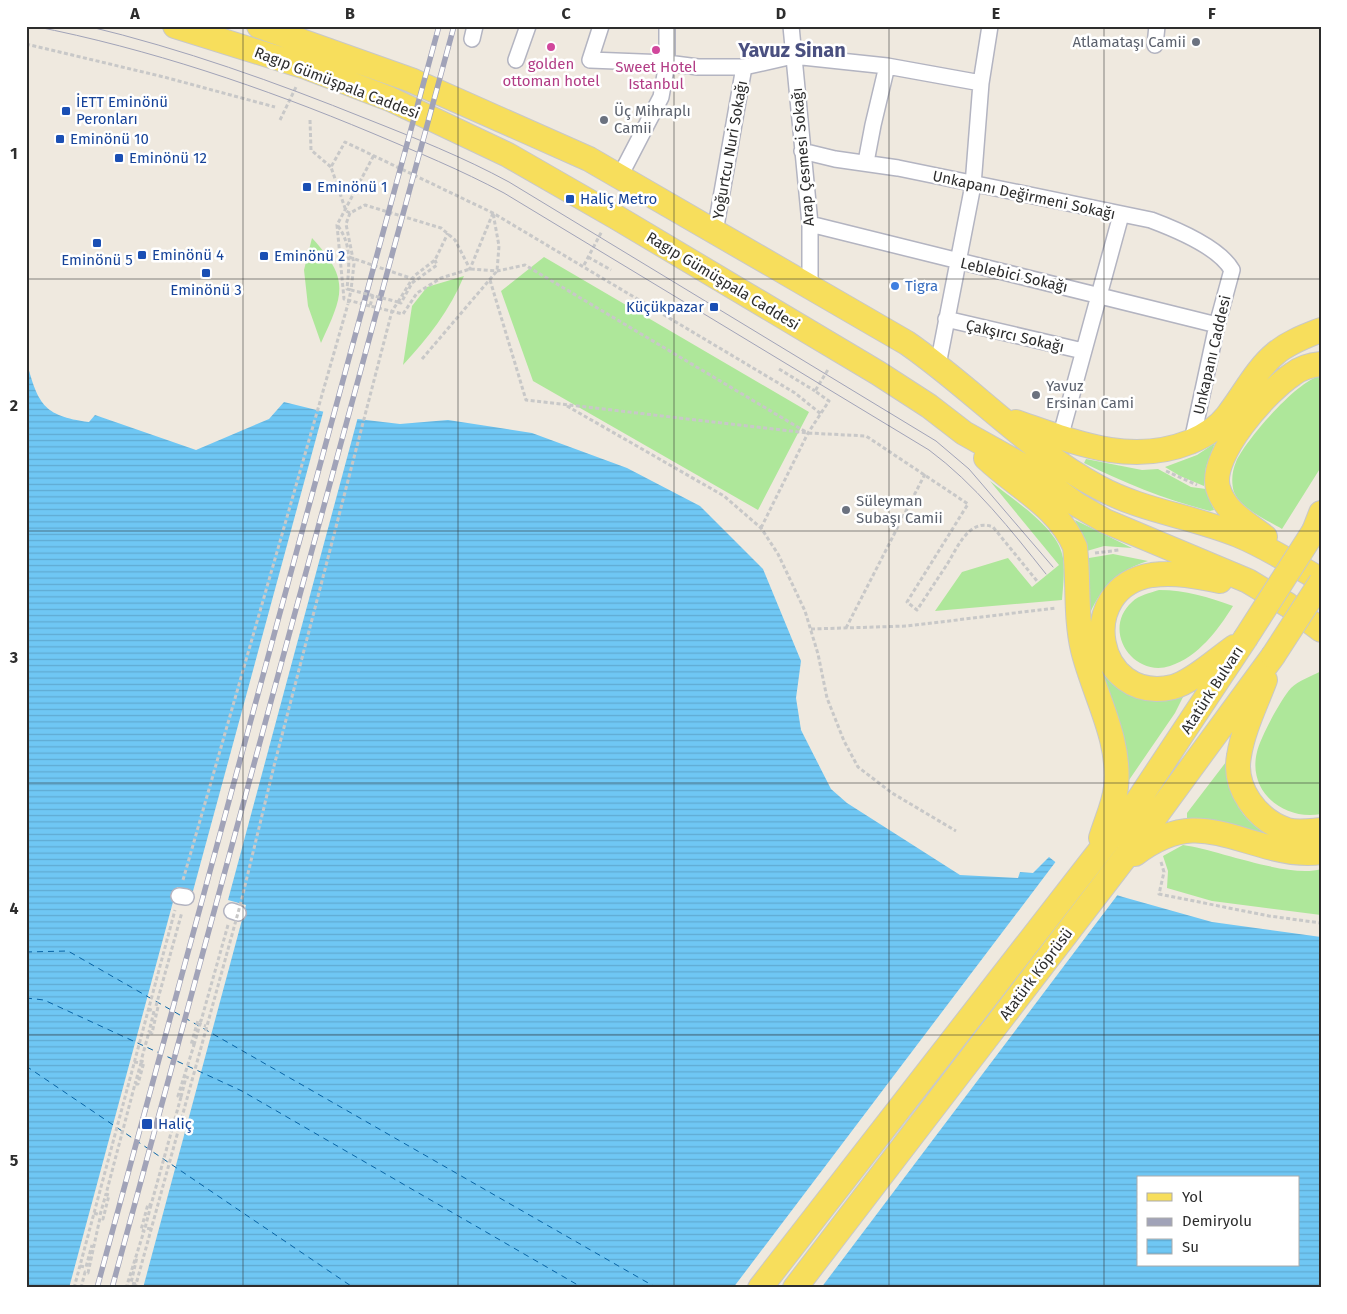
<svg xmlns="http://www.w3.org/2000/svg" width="1347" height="1314" viewBox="0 0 1347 1314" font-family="'Fira Sans',sans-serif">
  <defs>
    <pattern id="water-rules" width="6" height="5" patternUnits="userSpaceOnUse" patternTransform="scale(1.25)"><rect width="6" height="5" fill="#6fc7f4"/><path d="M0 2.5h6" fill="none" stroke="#60abd2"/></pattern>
  </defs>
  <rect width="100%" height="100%" fill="#efe9df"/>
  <path fill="#aee79a" d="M 312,238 C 351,280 343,295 321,343 L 308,306 L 304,270 Z
    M 544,257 L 809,412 L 758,510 L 533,381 L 501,291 Z
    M 464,276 C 450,310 428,338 403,365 L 412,306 L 427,287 Z
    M 1321,376 L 1321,467 L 1282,529 C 1267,520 1241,509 1234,492 C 1231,482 1232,471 1236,462 C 1245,441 1298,379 1321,376 Z
    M 1215,443 L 1206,467 L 1204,486 L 1180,476 L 1165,467 L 1197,455 Z
    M 1086,459 L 1142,470 L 1158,469 L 1191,487 L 1206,489 L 1214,510 L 1210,511 C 1166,500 1125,483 1084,463 Z
    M 990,481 C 1012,499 1059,528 1063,558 C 1065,571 1063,587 1062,600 L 935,611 L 962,572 L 1008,558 L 1032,587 L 1059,565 Z
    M 1075,520 L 1132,548 L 1104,546 L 1087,551 L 1083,538 Z
    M 1113,554 L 1148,561 C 1119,570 1103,585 1090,613 L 1089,558 Z
    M 1159,590 C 1186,590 1208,597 1233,606 C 1218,630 1198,657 1170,666 C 1133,678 1101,630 1132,602 C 1139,595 1150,593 1159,590 Z
    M 1100,666 L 1185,693 L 1175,713 L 1127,783 Z
    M 1321,671 L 1321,814 C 1284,821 1247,792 1257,752 C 1260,738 1281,699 1291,688 C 1298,681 1312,676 1321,671 Z
    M 1226,762 C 1231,800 1239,819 1273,838 L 1187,818 L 1187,813 Z
    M 1183,845 C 1219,850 1290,879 1321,869 L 1321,915 L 1212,901 L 1167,888 L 1168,871 L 1163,856 Z"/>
  <path fill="url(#water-rules)" fill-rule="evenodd" d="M 26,360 C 38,403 42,416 89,422 L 95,415 L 196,450 L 269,419 L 284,402 L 349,418 L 400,424 L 448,420 L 532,433 L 627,468 L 700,506 L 763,569 L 801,661 L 796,698 L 801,730 L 831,789 L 847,803 L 960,875 L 1018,878 L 1020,872 L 1033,873 L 1049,857 L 1083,884 L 1123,897 L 1212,922 L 1321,937 L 1321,1288 L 26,1288 ZM 1138,1178 L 1298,1178 L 1298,1265 L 1138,1265 Z"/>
  <path fill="#efe9df" d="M 324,409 L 358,417 L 228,900 L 246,905 L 143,1288 L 69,1288 L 177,887 L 193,891 Z
    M 1057,860 L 1084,882 L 1119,893 L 821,1288 L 733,1288 Z"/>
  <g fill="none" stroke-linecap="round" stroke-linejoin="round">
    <path stroke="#0864a6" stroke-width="1" stroke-dasharray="6 5" stroke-linecap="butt" d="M 26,952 L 68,951 L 657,1288
      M 26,998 L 44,1000 L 242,1091 L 583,1288
      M 26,1066 L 354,1288"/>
    <g stroke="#b3b4c1" stroke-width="18">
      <path id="street" d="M 601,26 L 590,60 L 667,63 L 698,67 L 744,67 L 793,56 L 887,66 L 981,83
        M 791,26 L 810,224 L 810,287
        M 472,39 L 475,26
        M 1155,45 L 1157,26
        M 516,60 L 528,26
        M 802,151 L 835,159 L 898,168 L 1151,220 C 1175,229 1219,247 1232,270 L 1217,325 L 1192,441
        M 866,162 L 873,125 L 887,66
        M 620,176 L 661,97 L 667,63 L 667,26
        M 810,224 L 1217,325
        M 715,232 L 744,67
        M 946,319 L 1083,351
        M 938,365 L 973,185 L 981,83 L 990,26
        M 1060,438 L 1121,215
        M 179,896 L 186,897
        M 232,911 L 238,913"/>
    </g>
    <g stroke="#c8c8c8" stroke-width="26">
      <path id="primary" d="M 175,26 L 306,67 L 390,99 L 508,155 L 616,217 L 878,373 L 929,406 L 964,433 L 1023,466 L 1076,504 L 1105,521 L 1248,581 L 1288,605 L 1321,630
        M 259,26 L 411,80 L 589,159 L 907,343 C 972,388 1027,449 1098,487 C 1142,511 1191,516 1238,535 C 1267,547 1294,564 1321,580
        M 1016,422 C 1074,442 1130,466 1190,442 C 1204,436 1218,428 1227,416 C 1243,396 1256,369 1276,353 C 1289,342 1306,336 1321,330
        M 986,458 C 1016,487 1058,506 1075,547 C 1079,581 1075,616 1083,650 C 1094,695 1121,739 1116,787 C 1114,805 1106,821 1101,838
        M 1314,531 L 1321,513
        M 1265,537 C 1247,523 1225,512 1218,488 C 1209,455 1267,391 1293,374 C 1302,367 1310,365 1321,364
        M 1220,581 C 1197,576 1175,572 1152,575 C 1074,587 1094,705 1173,687 C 1192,682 1217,659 1234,647
        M 1265,680 C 1256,704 1243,730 1239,756 C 1233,788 1257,820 1287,830 C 1298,833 1309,831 1321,830
        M 1135,854 C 1187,815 1215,833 1272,848 C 1288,852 1304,855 1321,852
        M 760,1288 L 1133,808 L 1245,639
        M 795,1288 L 1136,843 L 1273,656"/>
    </g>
    <path stroke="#c8c8c8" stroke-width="3" stroke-dasharray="4 2.5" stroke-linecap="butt" d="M 26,44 L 164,77 L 275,107
      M 280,120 L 297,85
      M 310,120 L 311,150 L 331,167
      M 350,213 L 346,224 L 354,264 L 351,290
      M 493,213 L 470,269 L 455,240 L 441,228 L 365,205 L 350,213 L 346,211 L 331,167 L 345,142 L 493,213 L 795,393 L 821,414
      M 338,226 C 352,245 349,266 347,289 L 351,290
      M 349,257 L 416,280
      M 588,257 L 611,270
      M 584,265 L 602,231
      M 490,280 L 526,400 L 808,433 L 866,436 L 968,504 L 907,602 L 917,610 C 927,595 936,581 946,566 C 956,551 968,517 993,527 L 1037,581
      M 373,295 L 370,306 L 403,314 L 417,293 L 441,278 L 470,269 L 497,271 L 525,265 L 806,432
      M 398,302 L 414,276 L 435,260 L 448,233
      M 398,302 L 401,303 L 412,283 L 437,265 L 435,260
      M 370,306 L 344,299 L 337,225 L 374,155
      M 422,359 L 497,271 L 499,246 L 493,213
      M 779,369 L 815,391
      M 567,406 L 724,496 L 761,528 L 778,554 L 805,611 L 818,654 L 827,698 L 844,741 L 858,767 L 892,793 L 956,831
      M 1166,471 L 1197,485
      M 761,528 L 808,433 L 829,401 L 815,391 L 829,368
      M 1095,553 L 1119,550
      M 846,628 L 925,474
      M 811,629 L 907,626 L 1056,608
      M 1161,862 L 1164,872 L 1159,894 L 1269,916 L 1321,923
      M 183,880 L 348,304
      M 148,1009 L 154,1011 L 149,1032
      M 194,1045 L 200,1024 L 206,1026
      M 134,1062 L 141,1063 L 135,1084
      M 181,1097 L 186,1077 L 192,1079
      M 94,1213 L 100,1215 L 106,1194
      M 151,1229 L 145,1228 L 151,1205
      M 80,1266 L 86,1267 L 92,1245
      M 136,1284 L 131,1283 L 137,1257
      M 74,1288 L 175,910
      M 81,1288 L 85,1272 L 88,1273 L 100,1218 L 103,1219 L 109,1195 L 106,1194 L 135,1084 L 138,1084 L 144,1062 L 141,1061 L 149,1032 L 152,1033 L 158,1007 L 156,1006 L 182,912
      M 129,1288 L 127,1285 L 144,1231 L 141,1230 L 148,1204 L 151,1205 L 181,1097 L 178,1096 L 194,1045 L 191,1045 L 198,1020 L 201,1021 L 228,925"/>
    <use href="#street" stroke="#fff" stroke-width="15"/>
    <use href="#primary" stroke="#f7de5c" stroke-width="24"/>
    <path stroke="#a1a3b8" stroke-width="1" d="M 33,26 C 150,49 262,87 372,133 C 417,152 461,170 504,193 L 929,450 C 975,484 1011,530 1046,574
      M 87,26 C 183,49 275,82 367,119 C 415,138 463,157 509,182 L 936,441 L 969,469 L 1053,567"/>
    <g stroke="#a1a3b8" stroke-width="5.5">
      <path id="rail" d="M 97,1288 L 439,26
        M 112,1288 L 454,26"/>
    </g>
    <use href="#rail" stroke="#fff" stroke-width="4" stroke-dasharray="11" stroke-linecap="butt"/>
    <g stroke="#c8c8c8" stroke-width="26" stroke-linecap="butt">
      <path id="primary-bridge" d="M 1245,639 L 1314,531
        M 1273,656 L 1321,582"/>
    </g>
    <path stroke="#c8c8c8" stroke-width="3" stroke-dasharray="4 2.5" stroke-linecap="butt" d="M 135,1288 L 241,902 L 274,766 L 392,311 L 398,302 L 351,290 L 348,304"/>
    <use href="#primary-bridge" stroke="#f7de5c" stroke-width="24"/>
  </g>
  <path fill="none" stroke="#2d2d2d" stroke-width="1" stroke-opacity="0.55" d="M 243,26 L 243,1288M 458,26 L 458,1288M 674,26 L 674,1288M 889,26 L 889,1288M 1104,26 L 1104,1288M 26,279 L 1321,279M 26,531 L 1321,531M 26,783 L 1321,783M 26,1035 L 1321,1035"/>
  <g fill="#6b7280" stroke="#fff" stroke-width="2">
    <circle cx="1196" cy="42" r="5"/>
    <circle cx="604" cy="120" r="5"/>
    <circle cx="1036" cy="395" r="5"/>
    <circle cx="846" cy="510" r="5"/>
  </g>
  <g fill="#d1479c" stroke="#fff" stroke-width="2">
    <circle cx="551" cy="47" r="5"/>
    <circle cx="656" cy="50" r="5"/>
  </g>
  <g fill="#1a4fb4" stroke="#fff" stroke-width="2">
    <rect x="61" y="106" width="10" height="10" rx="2.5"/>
    <rect x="55" y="134" width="10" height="10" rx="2.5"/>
    <rect x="114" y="153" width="10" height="10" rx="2.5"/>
    <rect x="302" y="182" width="10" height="10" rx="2.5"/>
    <rect x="565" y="194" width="10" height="10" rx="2.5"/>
    <rect x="92" y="238" width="10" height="10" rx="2.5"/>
    <rect x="137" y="250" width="10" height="10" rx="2.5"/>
    <rect x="259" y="251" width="10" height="10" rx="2.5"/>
    <rect x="201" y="268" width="10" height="10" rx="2.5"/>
    <rect x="709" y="302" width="10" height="10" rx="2.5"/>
    <rect x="141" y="1118" width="12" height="12" rx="2.5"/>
  </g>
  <circle fill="#3f7fe0" stroke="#fff" stroke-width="2" cx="895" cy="286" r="5"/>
  <g text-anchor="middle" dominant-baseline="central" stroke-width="5" stroke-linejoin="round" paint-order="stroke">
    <g font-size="15" fill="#5b616d" stroke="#fff" text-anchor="start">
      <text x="1186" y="42" text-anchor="end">Atlamataşı Camii</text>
      <text x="614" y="111">Üç Mihraplı<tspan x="614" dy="17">Camii</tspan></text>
      <text x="1046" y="386">Yavuz<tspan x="1046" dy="17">Ersinan Cami</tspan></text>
      <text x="856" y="501">Süleyman<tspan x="856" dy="17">Subaşı Camii</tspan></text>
    </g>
    <g font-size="15" fill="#b23c85" stroke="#fff">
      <text x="551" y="64">golden<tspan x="551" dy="17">ottoman hotel</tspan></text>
      <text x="656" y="67">Sweet Hotel<tspan x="656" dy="17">Istanbul</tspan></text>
    </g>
    <g font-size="15" fill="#2d2d2d" stroke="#fff">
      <text transform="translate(337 83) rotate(21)">Ragıp Gümüşpala Caddesi</text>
      <text transform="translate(730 150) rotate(-80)">Yoğurtcu Nuri Sokağı</text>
      <text transform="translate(803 157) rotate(-95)">Arap Çesmesi Sokağı</text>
      <text transform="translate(1024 195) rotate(12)">Unkapanı Değirmeni Sokağı</text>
      <text transform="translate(1014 275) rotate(13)">Leblebici Sokağı</text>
      <text transform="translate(723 281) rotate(31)">Ragıp Gümüşpala Caddesi</text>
      <text transform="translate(1015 336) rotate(13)">Çakşırcı Sokağı</text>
      <text transform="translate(1212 355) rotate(-77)">Unkapanı Caddesi</text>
      <text transform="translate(1212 690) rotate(-57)">Atatürk Bulvarı</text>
      <text transform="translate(1036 974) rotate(-53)">Atatürk Köprüsü</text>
    </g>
    <g font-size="15" fill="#164399" stroke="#fff" text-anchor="start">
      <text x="76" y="102">İETT Eminönü<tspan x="76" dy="17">Peronları</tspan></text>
      <text x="70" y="139">Eminönü 10</text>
      <text x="129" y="158">Eminönü 12</text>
      <text x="317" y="187">Eminönü 1</text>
      <text x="580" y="199">Haliç Metro</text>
      <text x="152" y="255">Eminönü 4</text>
      <text x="274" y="256">Eminönü 2</text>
      <text x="97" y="260" text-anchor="middle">Eminönü 5</text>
      <text x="206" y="290" text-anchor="middle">Eminönü 3</text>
      <text x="704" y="307" text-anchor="end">Küçükpazar</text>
      <text x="158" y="1124">Haliç</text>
    </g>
    <g font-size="15" fill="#366cbe" stroke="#fff" text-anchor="start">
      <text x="905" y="286">Tigra</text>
    </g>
    <g font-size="20" font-weight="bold" fill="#4a5080" stroke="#fff">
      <text x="792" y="50">Yavuz Sinan</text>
    </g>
  </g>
  <rect width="1347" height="1314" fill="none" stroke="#ffffff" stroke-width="55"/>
  <rect x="1137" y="1176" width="162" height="90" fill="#ffffff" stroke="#ababab"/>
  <rect x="1147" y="1193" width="25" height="8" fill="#f7de5c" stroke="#ababab"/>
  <text x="1182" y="1202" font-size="15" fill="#2d2d2d">Yol</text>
  <rect x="1147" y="1218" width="25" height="8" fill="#a1a3b8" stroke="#ababab"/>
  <text x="1182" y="1226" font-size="15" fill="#2d2d2d">Demiryolu</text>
  <rect x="1147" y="1239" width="25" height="15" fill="url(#water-rules)" stroke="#ababab"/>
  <text x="1182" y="1252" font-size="15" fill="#2d2d2d">Su</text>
  <rect x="28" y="28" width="1292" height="1258" fill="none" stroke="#2d2d2d" stroke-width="2"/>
  <g font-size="16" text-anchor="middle" font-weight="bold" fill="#2d2d2d">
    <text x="135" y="19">A</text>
    <text x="350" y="19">B</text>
    <text x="566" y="19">C</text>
    <text x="781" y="19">D</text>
    <text x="996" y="19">E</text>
    <text x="1212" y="19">F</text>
    <text x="14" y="159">1</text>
    <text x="14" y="411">2</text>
    <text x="14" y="663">3</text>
    <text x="14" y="914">4</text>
    <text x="14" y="1166">5</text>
  </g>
</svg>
